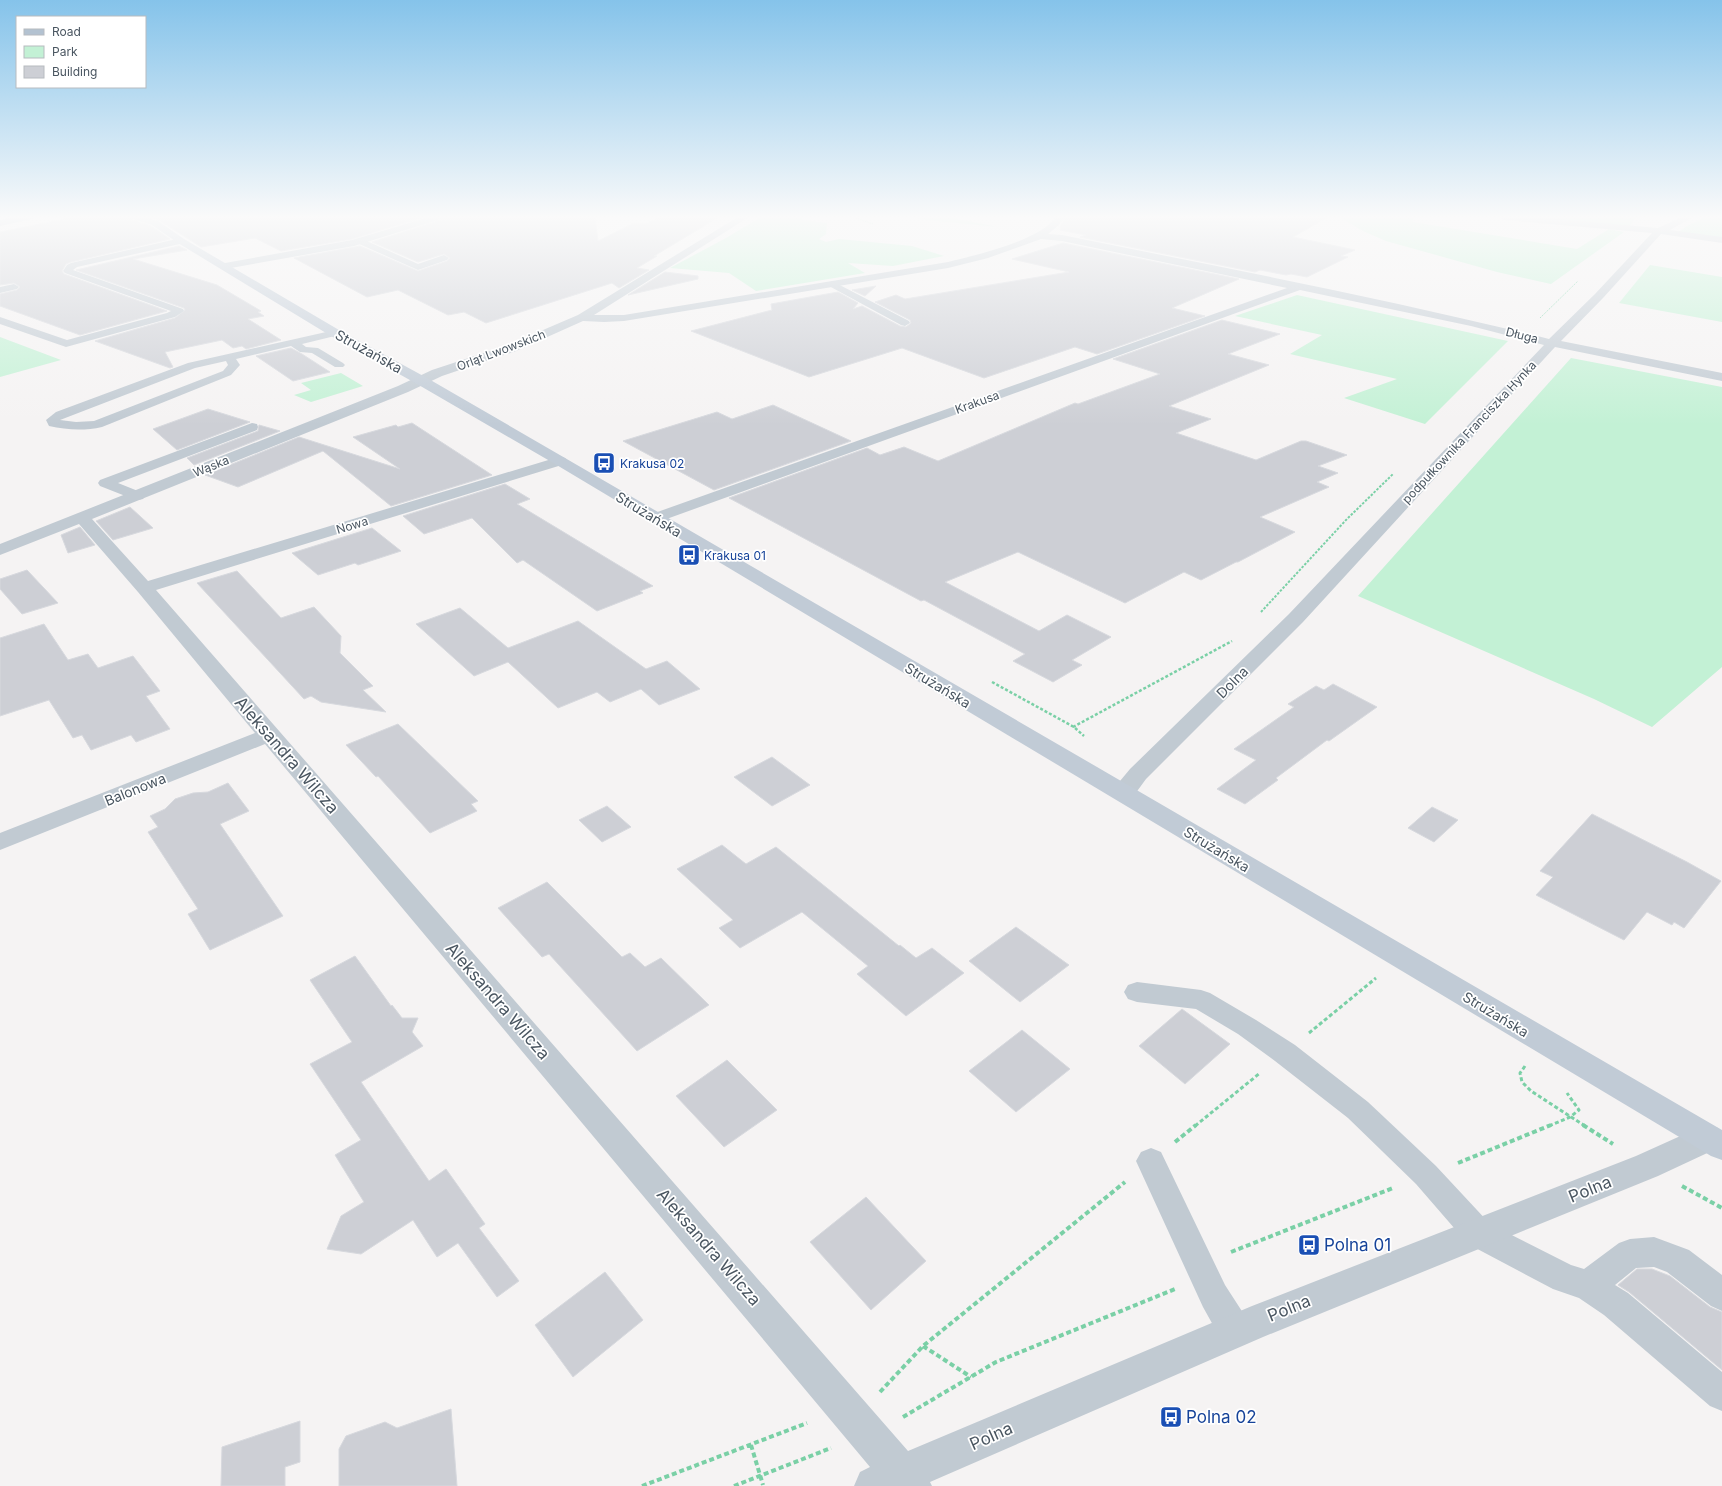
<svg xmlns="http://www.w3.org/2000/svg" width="1722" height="1486" viewBox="0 0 1722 1486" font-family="Inter,sans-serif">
  <rect width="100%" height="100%" fill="#f5f3f3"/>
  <path fill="#c3f1d5" d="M 761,217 L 796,217 L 804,220 L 827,223 L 826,234 L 819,239 L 826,242 L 839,239 L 912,246 L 944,256 L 893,266 L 848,263 L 865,273 L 756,291 L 729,273 L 670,268 L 726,238 Z
    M 921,217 L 948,217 L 998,227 L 917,219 Z
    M 1339,217 L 1413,217 L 1413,222 L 1577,249 L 1609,229 L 1624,232 L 1551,284 L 1497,272 L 1386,241 L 1363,231 Z
    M 1528,217 L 1637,217 L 1629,226 Z
    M 1706,217 L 1722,217 L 1722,239 L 1676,234 L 1687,226 Z
    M 1650,265 L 1722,277 L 1722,322 L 1619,303 Z
    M 1297,295 L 1508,341 L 1425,424 L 1344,398 L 1397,379 L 1290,354 L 1322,335 L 1235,316 Z
    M 0,337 L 61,360 L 0,377 Z
    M 1571,358 L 1722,387 L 1722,667 L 1652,727 L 1594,699 L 1358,596 Z
    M 341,373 L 363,386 L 311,402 L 294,395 L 311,390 L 301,383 Z"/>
  <path fill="#cdcfd5" stroke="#d7d9de" d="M 74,217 L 131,217 L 133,220 L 151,226 L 170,239 L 71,262 L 66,264 L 62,271 L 64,274 L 167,311 L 80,335 L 0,306 L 0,294 L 17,290 L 20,287 L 14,283 L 0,285 L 0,232 Z
    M 150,217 L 424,217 L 352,239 L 281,251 L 255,238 L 201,247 L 159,220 Z
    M 444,217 L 595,217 L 598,241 L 634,223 L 645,224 L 660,217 L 719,217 L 654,256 L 657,256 L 637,268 L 649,270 L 619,288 L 612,283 L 486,323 L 464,312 L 448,315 L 398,290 L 367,297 L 294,258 L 360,246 L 418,271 L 447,261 L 450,258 L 444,254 L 418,262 L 372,242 L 441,220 Z
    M 1065,217 L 1328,217 L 1293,237 L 1355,250 L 1341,256 L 1348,257 L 1307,277 L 1291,274 L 1286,275 L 1260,270 L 1255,272 L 1080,237 L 1086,235 L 1060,230 L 1061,225 Z
    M 1063,243 L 1239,279 L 1172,308 L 1205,316 L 1097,354 L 1075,347 L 984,378 L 902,348 L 809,377 L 691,331 L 772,310 L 771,304 L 838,292 L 858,303 L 853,309 L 862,306 L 900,326 L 906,327 L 911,323 L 910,320 L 875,302 L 896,295 L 905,299 L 1069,272 L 1012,259 Z
    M 179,246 L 187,250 L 133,259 L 217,285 L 261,311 L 258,312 L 264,316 L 248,319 L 281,340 L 246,349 L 242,346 L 233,348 L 222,340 L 165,352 L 173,367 L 170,368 L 95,341 L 175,318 L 185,310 L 184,308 L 76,270 Z
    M 665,272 L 698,276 L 698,279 L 628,295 Z
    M 876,286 L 865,296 L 852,290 Z
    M 1222,320 L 1280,334 L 1228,354 L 1269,365 L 1169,406 L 1211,419 L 1176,433 L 1256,460 L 1301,441 L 1306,441 L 1347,455 L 1318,466 L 1338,473 L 1317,482 L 1329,487 L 1260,517 L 1295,532 L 1238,562 L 1236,562 L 1201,580 L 1184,572 L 1125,603 L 1018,552 L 945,582 L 1039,631 L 1067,615 L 1111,637 L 1072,660 L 1082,665 L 1053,682 L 1013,661 L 1025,654 L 924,600 L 921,601 L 729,498 L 867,448 L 880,455 L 904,447 L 938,461 L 1075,403 L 1078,404 L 1160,374 L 1113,359 Z
    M 291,348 L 302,354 L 330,372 L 293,381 L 256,356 Z
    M 773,405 L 851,441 L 714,490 L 623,441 L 717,412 L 732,419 Z
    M 208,409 L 250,422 L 177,450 L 153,429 Z
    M 412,423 L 492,475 L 391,506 L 323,451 L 238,487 L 205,475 L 299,437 L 400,469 L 353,437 L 396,425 L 398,427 Z
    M 259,425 L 280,431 L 194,465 L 187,458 L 258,431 Z
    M 505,484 L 530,499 L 517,504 L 653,586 L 640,591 L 643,593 L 597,611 L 523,560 L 517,563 L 472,518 L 424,534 L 403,516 Z
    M 130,507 L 153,528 L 113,540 L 96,521 Z
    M 80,527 L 95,545 L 68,553 L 61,535 Z
    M 372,528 L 401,551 L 358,565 L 355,563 L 318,575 L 292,553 Z
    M 27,570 L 58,603 L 22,614 L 0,589 L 0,579 Z
    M 237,571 L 281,618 L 314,607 L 341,636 L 340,653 L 373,686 L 363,690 L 386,712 L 321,702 L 311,696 L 304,699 L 197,583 Z
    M 460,608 L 508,648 L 578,621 L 646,669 L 667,661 L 700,689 L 659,705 L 641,689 L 610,702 L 597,692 L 558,708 L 508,662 L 474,676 L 416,624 Z
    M 44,624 L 68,660 L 88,654 L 98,668 L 133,656 L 160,691 L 146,696 L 170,729 L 136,742 L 131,735 L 91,750 L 82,735 L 73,738 L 49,700 L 0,716 L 0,638 Z
    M 1333,684 L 1377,707 L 1329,741 L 1327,740 L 1276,778 L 1278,780 L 1245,804 L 1217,789 L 1256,760 L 1234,749 L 1294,707 L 1288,704 L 1316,686 L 1324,690 Z
    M 398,724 L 478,801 L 471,804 L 477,811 L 430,833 L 378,776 L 376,777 L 346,745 Z
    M 772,757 L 810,785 L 772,806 L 734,777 Z
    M 228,783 L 249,811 L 220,824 L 283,916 L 210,950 L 188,914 L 198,909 L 148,832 L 158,827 L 150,816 L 165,809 L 175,799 L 193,793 L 208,792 Z
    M 607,806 L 631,827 L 602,842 L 579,820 Z
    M 1432,807 L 1458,820 L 1434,842 L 1408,828 Z
    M 1592,814 L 1687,862 L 1721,881 L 1684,928 L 1674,922 L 1672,925 L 1647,912 L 1624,940 L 1536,895 L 1553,877 L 1540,871 Z
    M 722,845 L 746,864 L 776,847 L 899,946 L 900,945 L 916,958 L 932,948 L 964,973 L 906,1016 L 857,974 L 868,966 L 802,912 L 740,948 L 719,928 L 733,920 L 677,869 Z
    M 547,882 L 622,957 L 630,953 L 645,967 L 661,958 L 709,1005 L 637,1051 L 549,954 L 542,957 L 498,908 Z
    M 1016,927 L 1069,965 L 1020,1002 L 969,961 Z
    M 355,956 L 391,1006 L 392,1005 L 402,1018 L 418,1018 L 412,1032 L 423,1046 L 361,1082 L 429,1181 L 446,1169 L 485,1224 L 479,1228 L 519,1281 L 497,1297 L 458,1243 L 437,1257 L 413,1220 L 361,1254 L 327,1249 L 341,1216 L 364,1202 L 335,1155 L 361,1140 L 310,1064 L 352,1042 L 310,980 Z
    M 1182,1009 L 1230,1044 L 1185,1084 L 1139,1046 Z
    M 1022,1030 L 1070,1069 L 1016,1112 L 969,1071 Z
    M 727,1060 L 777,1110 L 724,1147 L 676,1096 Z
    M 866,1197 L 926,1261 L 871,1310 L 810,1242 Z
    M 1637,1269 L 1652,1269 L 1670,1276 L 1710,1307 L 1722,1312 L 1722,1370 L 1629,1292 L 1618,1285 Z
    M 605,1272 L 643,1320 L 573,1377 L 535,1325 Z
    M 451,1409 L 457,1486 L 339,1486 L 339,1449 L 346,1436 L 385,1422 L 397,1428 Z
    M 300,1421 L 300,1462 L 285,1467 L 285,1486 L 221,1486 L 222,1447 Z"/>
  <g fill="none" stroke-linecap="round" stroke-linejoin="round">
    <path stroke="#7ad0a6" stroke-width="1" stroke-dasharray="1.5 1" stroke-linecap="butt" d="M 853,217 L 873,224
      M 1540,318 L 1578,281"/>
    <path stroke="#7ad0a6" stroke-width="2" stroke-dasharray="2.5 1.5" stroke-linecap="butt" d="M 1261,612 L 1346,520 L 1393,474"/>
    <path stroke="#7ad0a6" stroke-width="2.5" stroke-dasharray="3 2" stroke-linecap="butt" d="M 992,682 L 1074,727 L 1084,736
      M 1073,727 L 1232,641"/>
    <path stroke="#7ad0a6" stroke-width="3" stroke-dasharray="4 2.5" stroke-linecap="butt" d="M 1309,1033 L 1376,978
      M 1525,1066 L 1520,1073 L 1522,1082 L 1531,1091 L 1585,1126
      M 1195,1126 L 1260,1073
      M 1549,1126 L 1570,1117 L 1579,1110 L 1567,1093"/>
    <path stroke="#7ad0a6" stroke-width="4" stroke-dasharray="5 3" stroke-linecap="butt" d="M 1583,1125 L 1613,1144
      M 1175,1142 L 1196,1125
      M 1458,1163 L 1551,1125
      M 1682,1186 L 1722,1208
      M 1231,1252 L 1393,1188
      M 923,1346 L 971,1377
      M 880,1392 L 923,1346 L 1125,1182
      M 903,1417 L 996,1362 L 1175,1289
      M 751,1445 L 763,1485
      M 642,1486 L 807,1423
      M 734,1486 L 831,1448"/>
    <path fill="#c1cad2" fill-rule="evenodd" d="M 181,238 L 185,241 L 184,243 L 77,267 L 73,270 L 183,309 L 184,311 L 175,317 L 66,347 L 0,324 L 0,317 L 67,340 L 167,313 L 171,311 L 65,273 L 63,271 L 67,265 L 71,263 Z
      M 360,238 L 418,264 L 444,255 L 449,258 L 447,260 L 418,270 L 357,243 L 356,241 L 357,239 Z
      M 832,281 L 909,321 L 910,323 L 905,326 L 901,325 L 829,286 L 827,284 Z
      M 14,284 L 19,287 L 17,289 L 0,293 L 0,287 Z
      M 335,330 L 339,331 L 340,333 L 339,335 L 302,344 L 306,347 L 318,348 L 343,363 L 345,365 L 343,367 L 335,367 L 312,353 L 300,352 L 291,346 L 236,359 L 240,365 L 231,375 L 102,427 C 84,431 67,430 49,426 L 46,420 L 56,412 L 188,363 ZM 226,361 L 228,365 L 223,371 L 94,421 L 76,422 L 60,420 L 195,368 Z
      M 252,423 L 257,424 L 258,427 L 257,430 L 118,483 L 143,493 L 145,496 L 143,499 L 138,500 L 133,499 L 100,486 L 98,483 L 100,480 Z
      M 1137,982 L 1201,990 L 1210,993 L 1256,1020 L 1295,1045 L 1368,1102 L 1436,1166 L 1490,1224 L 1571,1265 L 1584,1269 L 1619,1243 L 1630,1239 L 1654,1237 L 1689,1250 L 1722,1275 L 1722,1311 L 1711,1306 L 1667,1272 L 1654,1267 L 1636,1268 L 1615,1285 L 1628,1293 L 1722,1372 L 1722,1411 L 1710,1406 L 1604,1315 L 1579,1298 L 1553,1289 L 1468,1244 L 1416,1184 L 1348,1118 L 1275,1061 L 1238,1034 L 1196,1009 L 1137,1002 L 1128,999 L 1124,992 L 1128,985 Z
      M 1151,1148 L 1161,1152 L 1225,1285 L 1247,1319 L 1252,1331 L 1247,1343 L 1235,1348 L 1223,1343 L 1203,1307 L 1136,1161 L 1141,1152 Z"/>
    <path fill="#c1cad2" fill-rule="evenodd" d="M 429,217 L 443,217 L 441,219 L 354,246 L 225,269 L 220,266 L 225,263 L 352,240 Z
      M 738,217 L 749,217 L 594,315 L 624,315 L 948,262 C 976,255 1039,241 1056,217 L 1064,217 L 1059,225 L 1048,234 L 1062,235 C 1225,268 1388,299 1549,339 L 1595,294 L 1652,233 L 1504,220 L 1500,217 L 1536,217 L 1658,228 L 1682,217 L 1693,217 L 1670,230 L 1722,237 L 1722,243 L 1661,234 L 1603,298 L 1561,341 L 1722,373 L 1722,381 L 1555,347 L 1303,622 L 1146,779 C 1136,792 1132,803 1114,798 L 1110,793 L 1130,769 L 1289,614 L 1544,345 L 1471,326 L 1300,290 L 661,521 L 655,523 L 649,521 L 647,518 L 649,515 L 1287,288 L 1062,241 L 1041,239 L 988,258 L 948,268 L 624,321 L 604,322 L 583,321 L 516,351 L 442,376 L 408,392 L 92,519 L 148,581 L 555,458 L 560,456 L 565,458 L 568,461 L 565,464 L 156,590 L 908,1451 L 1252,1306 L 1636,1156 L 1707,1124 L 1718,1128 L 1722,1136 L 1718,1148 L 1658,1176 L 1263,1337 L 930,1482 L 932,1486 L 854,1486 L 860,1472 L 870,1467 L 265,744 L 0,850 L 0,833 L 255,733 L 138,592 L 79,524 L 0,555 L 0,544 L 398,386 L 432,370 L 508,345 L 578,315 Z"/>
    <path fill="#c1cbd6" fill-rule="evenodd" d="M 132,217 L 145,217 L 158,221 L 184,239 L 339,330 L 427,378 L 565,458 L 1722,1130 L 1722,1160 L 1711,1156 L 555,464 L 417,384 L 331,336 L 178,243 L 152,225 L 133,219 Z"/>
    <path fill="#b3c2d1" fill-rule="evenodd" d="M 16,217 L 34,217 L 32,219 L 0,226 L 0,220 Z"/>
  </g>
  <linearGradient id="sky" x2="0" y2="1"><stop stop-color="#85c3ea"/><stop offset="0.51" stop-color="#fafafa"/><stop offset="1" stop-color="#fafafa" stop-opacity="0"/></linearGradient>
  <rect width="1722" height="425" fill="url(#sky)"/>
  <defs>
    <g id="bus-square" transform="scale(1.15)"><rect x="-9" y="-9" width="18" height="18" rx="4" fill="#1a4fb4" stroke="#fff"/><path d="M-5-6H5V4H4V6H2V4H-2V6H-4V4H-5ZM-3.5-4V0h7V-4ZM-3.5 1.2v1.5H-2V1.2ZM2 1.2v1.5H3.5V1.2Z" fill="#fff"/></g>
  </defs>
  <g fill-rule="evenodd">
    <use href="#bus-square" x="604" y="463"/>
    <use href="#bus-square" x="689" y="555"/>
    <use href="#bus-square" x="1309" y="1245"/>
    <use href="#bus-square" x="1171" y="1417"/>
  </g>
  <g text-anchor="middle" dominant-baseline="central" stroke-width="3.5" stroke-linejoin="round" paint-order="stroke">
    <g font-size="12" fill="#4a5661" stroke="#fff">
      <text transform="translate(1522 335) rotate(14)">Długa</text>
      <text transform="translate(501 350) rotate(-21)">Orląt Lwowskich</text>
      <text transform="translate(977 402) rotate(-20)">Krakusa</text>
      <text transform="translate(1469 432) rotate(-47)">podpułkownika Franciszka Hynka</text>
      <text transform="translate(211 466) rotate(-22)">Wąska</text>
      <text transform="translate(352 525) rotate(-17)">Nowa</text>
    </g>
    <g font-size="12" fill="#164399" stroke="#fff" text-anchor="start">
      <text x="620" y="463">Krakusa 02</text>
      <text x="704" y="555">Krakusa 01</text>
    </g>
    <g font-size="14" fill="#4a5661" stroke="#fff">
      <text transform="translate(369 351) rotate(29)">Strużańska</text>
      <text transform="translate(649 514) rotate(31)">Strużańska</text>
      <text transform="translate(1232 682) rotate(-45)">Dolna</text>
      <text transform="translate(938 685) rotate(31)">Strużańska</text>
      <text transform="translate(135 789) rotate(-22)">Balonowa</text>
      <text transform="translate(1217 849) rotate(31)">Strużańska</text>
      <text transform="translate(1496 1014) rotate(31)">Strużańska</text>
    </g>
    <g font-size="17" fill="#4a5661" stroke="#fff">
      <text transform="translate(287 755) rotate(49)">Aleksandra Wilcza</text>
      <text transform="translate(498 1001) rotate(49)">Aleksandra Wilcza</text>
      <text transform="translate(1590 1189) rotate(-22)">Polna</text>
      <text transform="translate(709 1247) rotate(49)">Aleksandra Wilcza</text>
      <text transform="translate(1289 1308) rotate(-22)">Polna</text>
      <text transform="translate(991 1436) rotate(-24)">Polna</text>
    </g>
    <g font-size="17" fill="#164399" stroke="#fff" text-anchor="start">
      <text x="1324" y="1245">Polna 01</text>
      <text x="1186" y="1417">Polna 02</text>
    </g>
  </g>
  <rect x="16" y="16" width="130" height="72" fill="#ffffff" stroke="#b7bbc0"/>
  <rect x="24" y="29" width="20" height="6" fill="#b3c2d1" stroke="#b7bbc0"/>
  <text x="52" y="36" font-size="12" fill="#4a5661">Road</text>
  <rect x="24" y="46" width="20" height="12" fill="#c3f1d5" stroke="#b7bbc0"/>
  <text x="52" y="56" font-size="12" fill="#4a5661">Park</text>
  <rect x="24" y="66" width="20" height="12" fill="#cdcfd5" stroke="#b7bbc0"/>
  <text x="52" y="76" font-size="12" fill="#4a5661">Building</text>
</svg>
